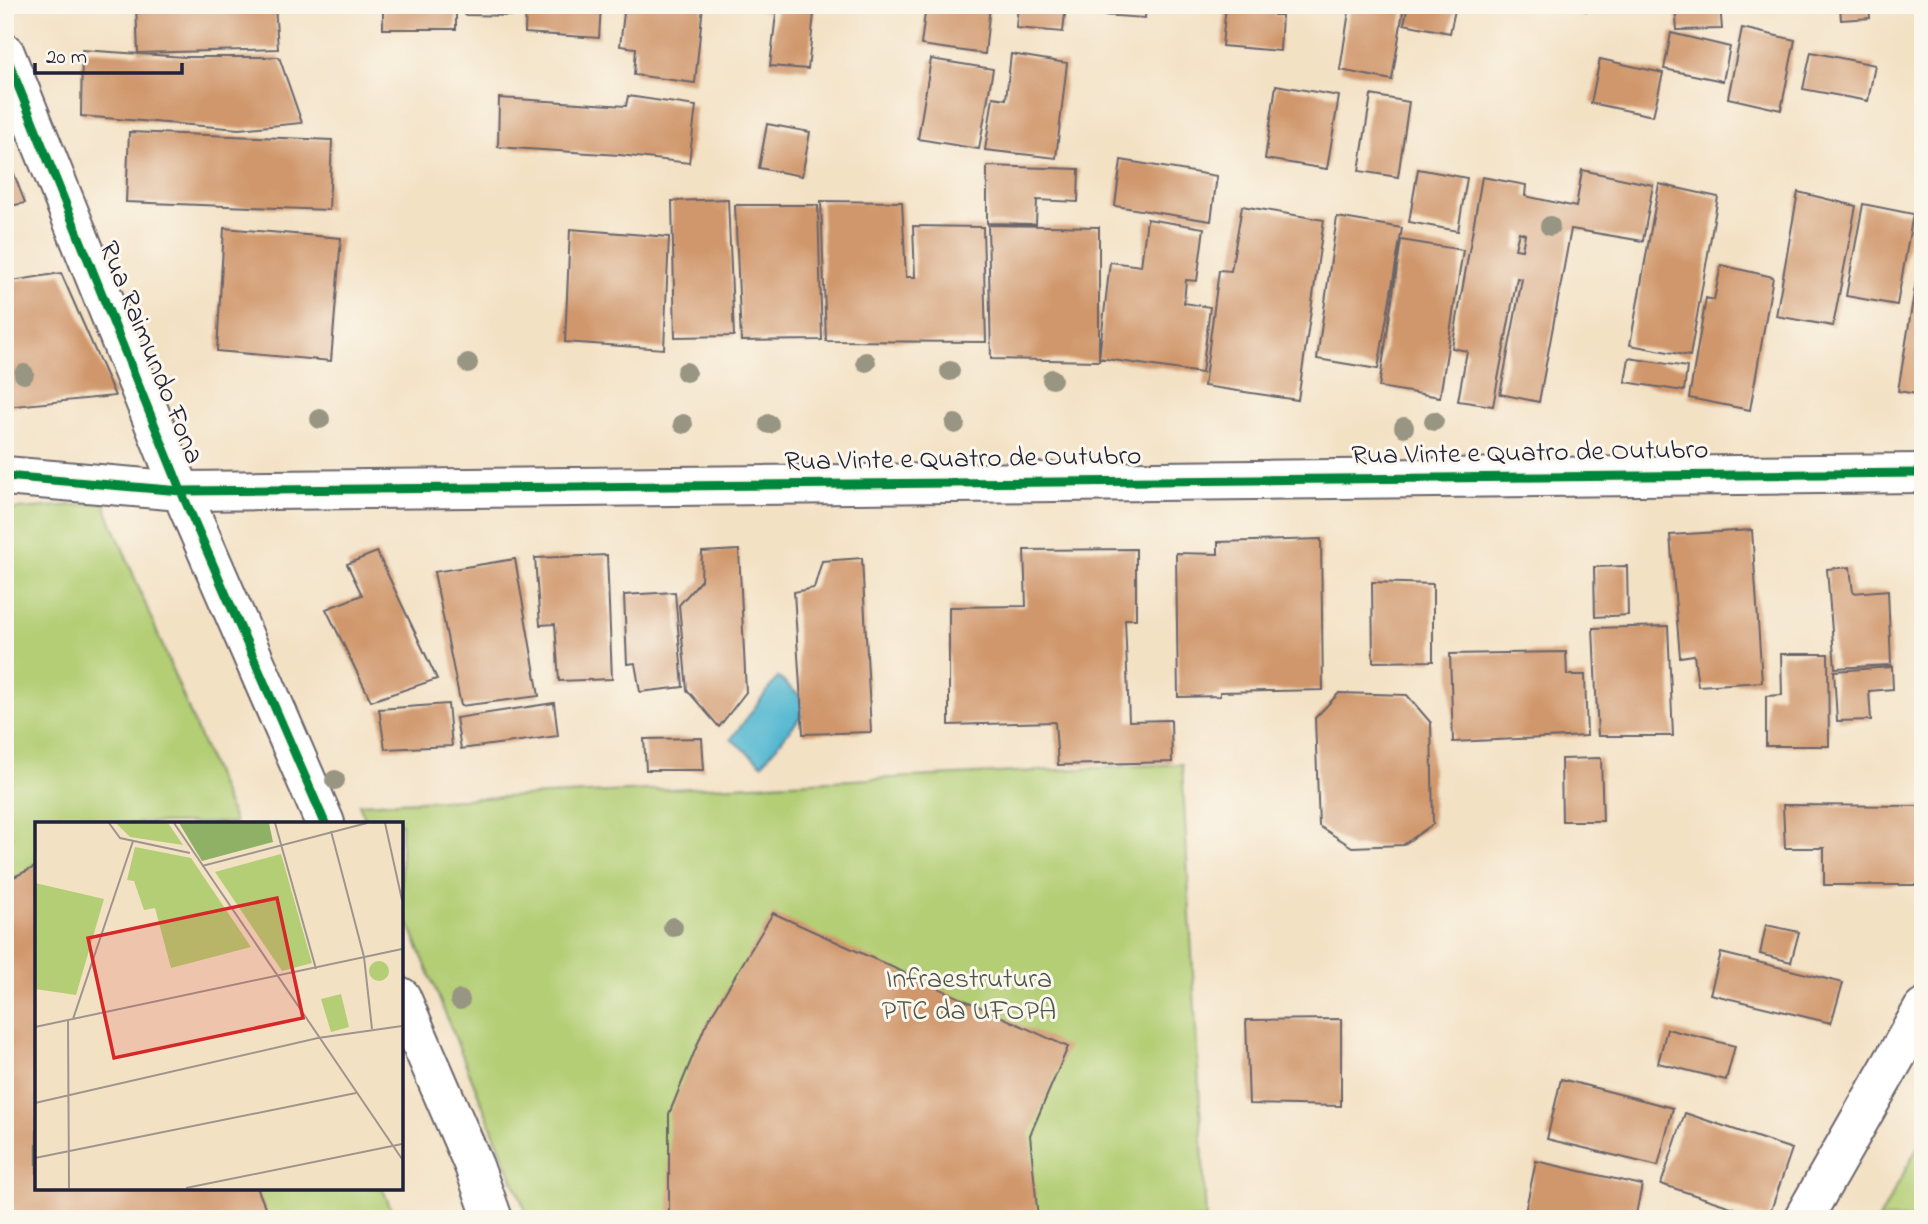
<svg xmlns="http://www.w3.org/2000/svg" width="1928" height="1224" viewBox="0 0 1928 1224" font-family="'Indie Flower',sans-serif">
  <rect width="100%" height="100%" fill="#fbf7ec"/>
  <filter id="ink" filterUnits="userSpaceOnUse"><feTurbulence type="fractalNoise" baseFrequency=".0143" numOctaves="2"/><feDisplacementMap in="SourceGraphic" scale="14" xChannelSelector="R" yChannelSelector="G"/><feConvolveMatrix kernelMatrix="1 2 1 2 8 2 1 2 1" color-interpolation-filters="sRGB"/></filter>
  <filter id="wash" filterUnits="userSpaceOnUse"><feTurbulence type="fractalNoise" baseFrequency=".00686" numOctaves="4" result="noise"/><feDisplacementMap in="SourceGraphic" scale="28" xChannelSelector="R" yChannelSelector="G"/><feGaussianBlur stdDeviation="1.57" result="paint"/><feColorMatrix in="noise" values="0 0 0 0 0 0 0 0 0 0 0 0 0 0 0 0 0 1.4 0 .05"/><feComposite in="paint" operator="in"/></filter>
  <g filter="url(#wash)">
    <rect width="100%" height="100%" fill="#f3e1c4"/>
    <path fill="#b3ce75" stroke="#6a7858" stroke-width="2" d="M 104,503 L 235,823 L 37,823 L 37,1187 L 382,1187 L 395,1219 L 5,1219 L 5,510 Z
      M 1182,764 L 1206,1219 L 529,1219 L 401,905 L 401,823 L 367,823 L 359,804 Z
      M 1923,1137 L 1923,1219 L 1879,1219 Z"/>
    <path fill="#52b7d0" stroke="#3a6c86" stroke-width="2" d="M 778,677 L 801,697 L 803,714 L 762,764 L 731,739 Z"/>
    <g id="blocks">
      <path fill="#d0976c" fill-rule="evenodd" d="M 136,5 L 275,5 L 278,49 L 138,53 Z
        M 383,5 L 456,5 L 456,29 L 383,29 Z
        M 465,5 L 517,5 L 517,16 L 465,15 Z
        M 526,5 L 601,5 L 599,38 L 525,33 Z
        M 625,5 L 703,5 L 695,83 L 634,75 L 636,48 L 620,46 Z
        M 734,5 L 769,5 L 768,12 Z
        M 777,5 L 815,5 L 808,69 L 770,66 Z
        M 926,5 L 990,5 L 985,54 L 921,45 Z
        M 1018,5 L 1066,5 L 1063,32 L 1016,28 Z
        M 1074,5 L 1146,5 L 1145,18 L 1073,13 Z
        M 1226,5 L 1275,5 L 1274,15 L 1282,15 L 1280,51 L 1222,46 Z
        M 1314,5 L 1346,5 L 1345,11 Z
        M 1350,5 L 1404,5 L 1392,80 L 1340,70 Z
        M 1408,5 L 1456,5 L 1450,33 L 1404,24 Z
        M 1562,5 L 1588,5 L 1587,11 Z
        M 1675,5 L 1720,5 L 1722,29 L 1677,30 Z
        M 1840,5 L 1869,5 L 1870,18 L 1841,20 Z
        M 1742,28 L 1795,40 L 1781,110 L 1728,98 Z
        M 1671,33 L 1730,47 L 1723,81 L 1664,69 Z
        M 82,50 L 185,57 L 279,57 L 302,123 L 239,129 L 81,116 Z
        M 1811,52 L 1875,65 L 1868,101 L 1803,89 Z
        M 1011,54 L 1067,63 L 1056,158 L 985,150 L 993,97 L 1006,99 Z
        M 931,59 L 993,69 L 979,149 L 918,139 Z
        M 1600,59 L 1663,73 L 1653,116 L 1591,103 Z
        M 1276,85 L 1339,96 L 1327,169 L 1265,159 Z
        M 1371,95 L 1409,102 L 1398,177 L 1359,171 Z
        M 628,96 L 696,106 L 689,163 L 620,155 L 498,147 L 499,98 L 626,106 Z
        M 767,124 L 810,132 L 802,176 L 759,168 Z
        M 129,132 L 332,140 L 329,210 L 126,202 Z
        M 5,150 L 25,203 L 5,207 Z
        M 1121,160 L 1217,176 L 1211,221 L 1115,206 Z
        M 987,166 L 1079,169 L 1078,202 L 1037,200 L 1036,224 L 987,223 Z
        M 1418,169 L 1467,178 L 1458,231 L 1409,222 Z
        M 1582,170 L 1653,185 L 1643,241 L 1571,229 L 1539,402 L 1500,394 L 1522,279 L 1517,278 L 1493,406 L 1458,401 L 1467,351 L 1452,348 L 1482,177 L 1526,185 L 1525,196 L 1576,207 ZM 1519,232 L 1525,234 L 1522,250 L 1515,249 Z
        M 1659,184 L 1718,197 L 1690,356 L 1630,345 Z
        M 1798,192 L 1856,206 L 1833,326 L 1776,316 Z
        M 728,199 L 734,336 L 675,337 L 672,201 Z
        M 821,201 L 902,202 L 906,277 L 915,277 L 913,226 L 983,227 L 986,342 L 826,341 Z
        M 1863,204 L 1913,214 L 1897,305 L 1846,296 Z
        M 735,205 L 818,205 L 822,340 L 741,341 Z
        M 1242,206 L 1324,220 L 1298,400 L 1204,386 L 1219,270 L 1231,271 Z
        M 1337,217 L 1402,228 L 1378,369 L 1317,359 Z
        M 1147,219 L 1204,228 L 1197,281 L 1186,280 L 1184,303 L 1210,307 L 1202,373 L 1099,358 L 1110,262 L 1141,266 Z
        M 988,225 L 1099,227 L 1099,361 L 991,359 Z
        M 5,226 L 8,226 L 9,279 L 5,280 Z
        M 224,228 L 341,238 L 331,361 L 217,351 Z
        M 570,229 L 669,237 L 664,349 L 565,342 Z
        M 1401,240 L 1463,250 L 1440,397 L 1379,387 Z
        M 1921,251 L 1923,251 L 1923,395 L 1898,391 Z
        M 1721,265 L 1773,277 L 1750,410 L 1689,398 L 1706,298 L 1714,300 Z
        M 61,273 L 115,396 L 5,407 L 5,282 Z
        M 1629,358 L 1687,367 L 1684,391 L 1625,382 Z
        M 1752,530 L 1762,682 L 1698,686 L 1694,655 L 1680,657 L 1670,535 Z
        M 1321,539 L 1323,690 L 1220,692 L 1220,696 L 1178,697 L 1176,553 L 1218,554 L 1218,542 Z
        M 1136,549 L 1136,619 L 1125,619 L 1129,721 L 1171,720 L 1172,762 L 1058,765 L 1055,722 L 949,725 L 949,607 L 1026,606 L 1024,550 Z
        M 739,550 L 746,692 L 719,727 L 687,690 L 679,605 L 701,580 L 702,552 Z
        M 377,552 L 437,679 L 371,701 L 326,609 L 362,595 L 347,564 Z
        M 607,555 L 612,679 L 559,681 L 555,624 L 540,625 L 535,558 Z
        M 862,558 L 871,732 L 803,734 L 794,592 L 814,588 L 822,561 Z
        M 515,559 L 539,696 L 461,706 L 434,572 Z
        M 1627,566 L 1628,615 L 1595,617 L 1594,567 Z
        M 1850,567 L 1853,593 L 1888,590 L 1891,665 L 1835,668 L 1827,569 Z
        M 1372,582 L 1433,584 L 1433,661 L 1373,662 Z
        M 675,592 L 683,687 L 640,692 L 635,663 L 627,664 L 624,595 Z
        M 1668,626 L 1673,736 L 1598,736 L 1593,628 Z
        M 1566,652 L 1567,675 L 1585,675 L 1587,736 L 1453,742 L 1450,654 Z
        M 1781,654 L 1828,654 L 1829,746 L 1766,746 L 1766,696 L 1782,695 Z
        M 1892,667 L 1893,689 L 1869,691 L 1871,720 L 1837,721 L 1834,671 Z
        M 1339,693 L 1407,695 L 1431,723 L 1433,824 L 1403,845 L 1352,847 L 1319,826 L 1315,718 Z
        M 554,703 L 558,736 L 461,749 L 456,718 Z
        M 448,704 L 452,746 L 385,749 L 379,709 Z
        M 702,738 L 704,770 L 646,770 L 644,739 Z
        M 1601,758 L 1603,821 L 1562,821 L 1561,759 Z
        M 1783,805 L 1923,806 L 1923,885 L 1824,885 L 1824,848 L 1785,848 Z
        M 37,866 L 37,1187 L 257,1187 L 270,1219 L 17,1219 L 7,1195 L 5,1196 L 5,881 Z
        M 773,913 L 1068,1047 L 1030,1135 L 1038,1219 L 669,1219 L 669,1114 L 705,1026 Z
        M 1766,925 L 1799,932 L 1791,962 L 1760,954 Z
        M 1721,953 L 1843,983 L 1831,1023 L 1710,994 Z
        M 1341,1019 L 1341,1106 L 1249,1104 L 1246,1020 Z
        M 1667,1029 L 1735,1046 L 1726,1080 L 1658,1063 Z
        M 1561,1079 L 1673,1108 L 1658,1166 L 1547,1139 Z
        M 1685,1113 L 1792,1149 L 1768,1219 L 1661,1184 Z
        M 1536,1161 L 1642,1185 L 1635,1219 L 1534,1219 L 1524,1217 Z"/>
    </g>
  </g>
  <g filter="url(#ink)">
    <use href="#blocks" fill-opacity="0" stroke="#6b656b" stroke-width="2"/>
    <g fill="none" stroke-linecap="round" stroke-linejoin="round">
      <g stroke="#6b656b" stroke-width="42">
        <path id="minor" d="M 5,476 L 181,491 L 1923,473
          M 181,491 L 325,823
          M 401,997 L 474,1166 L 493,1219
          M 1803,1219 L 1923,1009"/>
      </g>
      <g stroke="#6b656b" stroke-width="42">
        <path id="tertiary" d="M 5,53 L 181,491"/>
      </g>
      <use href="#minor" stroke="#fff" stroke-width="38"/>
      <use href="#tertiary" stroke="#fff" stroke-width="38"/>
      <g stroke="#fbf7ec" stroke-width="13">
        <path id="cycleway" d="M 5,53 L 181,491 L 325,823
          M 5,476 L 181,491 L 1923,473"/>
      </g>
      <use href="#cycleway" stroke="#00873e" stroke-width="9"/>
    </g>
    <g fill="#989582">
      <circle cx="1550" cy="226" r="10"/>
      <circle cx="866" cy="362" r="10"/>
      <circle cx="468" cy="363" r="10"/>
      <circle cx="950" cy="371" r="10"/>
      <circle cx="686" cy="372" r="10"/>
      <circle cx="24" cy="374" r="10"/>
      <circle cx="1052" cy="379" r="10"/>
      <circle cx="320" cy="419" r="10"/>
      <circle cx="1434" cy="421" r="10"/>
      <circle cx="683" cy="424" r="10"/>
      <circle cx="769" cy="424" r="10"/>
      <circle cx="955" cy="424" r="10"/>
      <circle cx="1404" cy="427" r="10"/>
      <circle cx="335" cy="780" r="10"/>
      <circle cx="673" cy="927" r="10"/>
      <circle cx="460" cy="1000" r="10"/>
    </g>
  </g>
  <g text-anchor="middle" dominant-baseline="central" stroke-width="6" stroke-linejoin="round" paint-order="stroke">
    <g font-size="28" fill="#22223b" stroke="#fbf7ec">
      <text transform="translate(150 353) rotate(68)">Rua Raimundo Fona</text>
      <text transform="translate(1530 454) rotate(-1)">Rua Vinte e Quatro de Outubro</text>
      <text transform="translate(963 460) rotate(-1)">Rua Vinte e Quatro de Outubro</text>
    </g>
    <g font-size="28" fill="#4e564c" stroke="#fbf7ec">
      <text x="969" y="980">Infraestrutura<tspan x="969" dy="32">PTC da UFOPA</tspan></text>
    </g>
  </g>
  <g transform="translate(35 822)">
    <rect width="368" height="368" fill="#f3e1c4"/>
    <path d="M 81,1 L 133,1 L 148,23 L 95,15 ZM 100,25 L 156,36 L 216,125 L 136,146 L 120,86 L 109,88 L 99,59 L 92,58 ZM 246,32 L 277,141 L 247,149 L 180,50 ZM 0,61 L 69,77 L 41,173 L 0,167 ZM334 149a10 10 0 1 1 20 0a10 10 0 1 1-20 0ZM 306,172 L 314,205 L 296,210 L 286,177 Z" fill="#b3ce75"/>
    <path d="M 144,1 L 234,1 L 238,20 L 167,39 Z" fill="#8eb166"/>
    <path fill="none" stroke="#9f958d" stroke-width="2" d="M 74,1 L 85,16 L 155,31M 139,1 L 367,337M 240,1 L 281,147M 350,1 L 367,78M 296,9 L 329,135 L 337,207M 167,44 L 332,1M 38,197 L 98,19M 33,198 L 34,366M 0,205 L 367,127M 0,281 L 283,216 L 367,204M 0,336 L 321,271M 151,366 L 367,322"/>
    <path fill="#d62828" fill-opacity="0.15" stroke="#d62828" stroke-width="3.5" d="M 242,76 L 268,196 L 79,236 L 53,116 Z"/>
    <rect width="368" height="368" fill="none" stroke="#22223b" stroke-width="3.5"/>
  </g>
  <rect width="1928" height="1224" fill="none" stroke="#fbf7ec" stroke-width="28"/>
  <path d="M35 63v10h147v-10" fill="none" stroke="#22223b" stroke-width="3.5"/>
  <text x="46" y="63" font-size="21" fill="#22223b" stroke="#fbf7ec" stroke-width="5" paint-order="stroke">20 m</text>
</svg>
